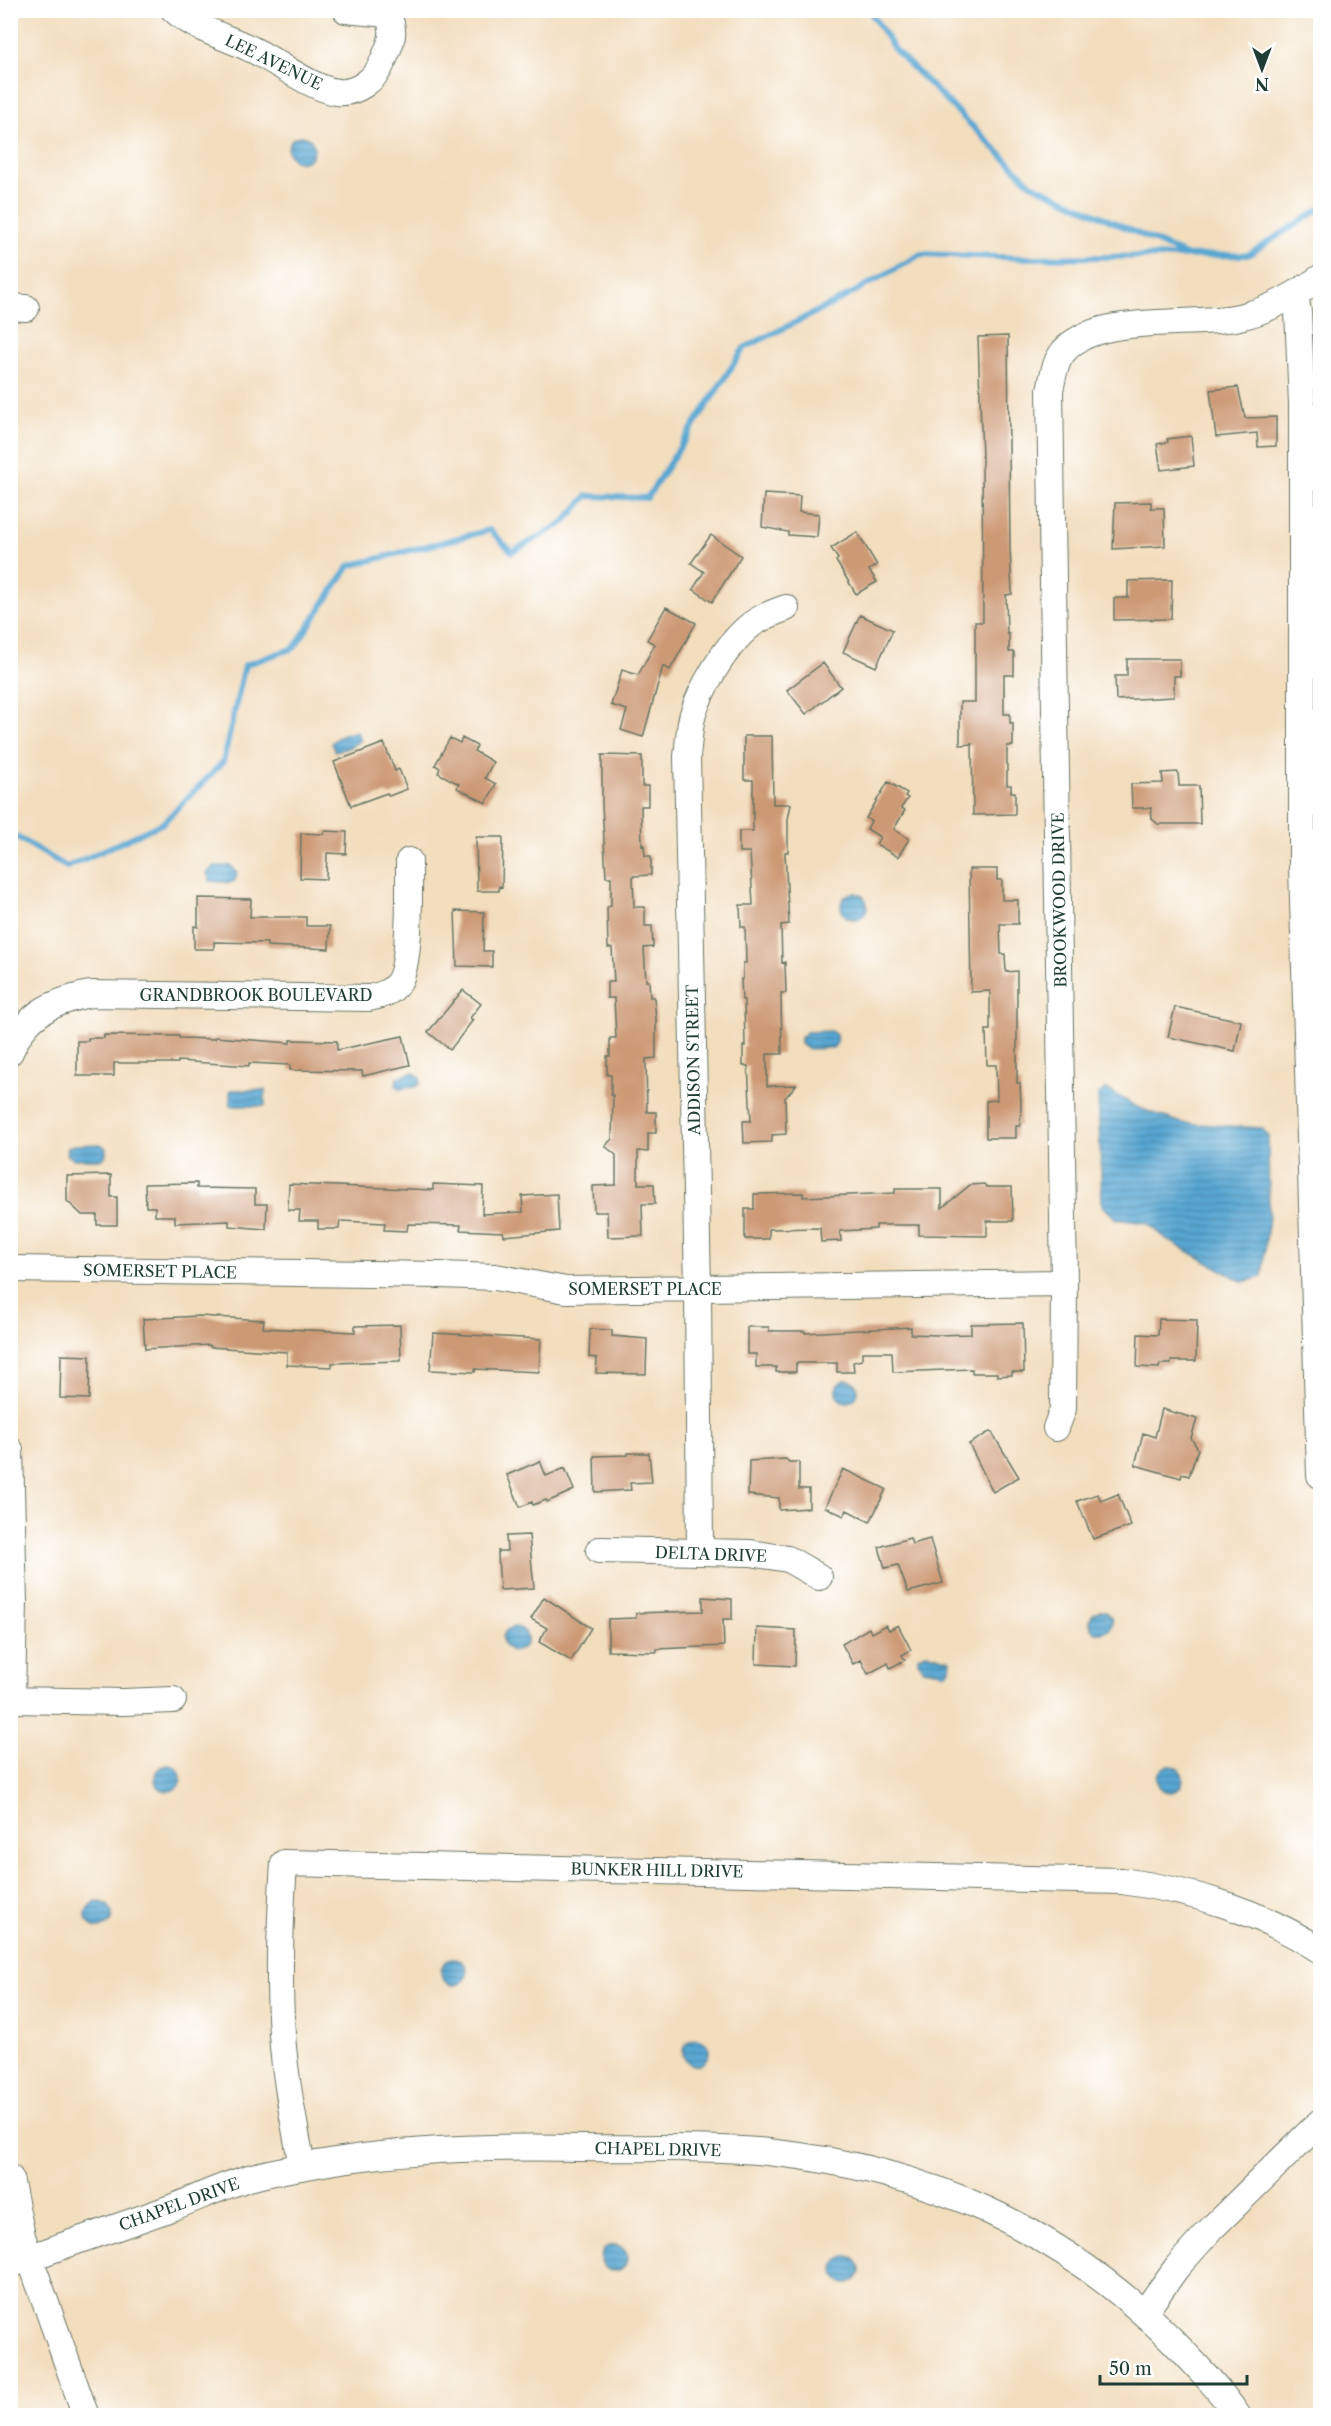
<svg xmlns="http://www.w3.org/2000/svg" width="1331" height="2426" viewBox="0 0 1331 2426" font-family="'Libre Caslon Text',serif">
  <defs>
    <pattern id="water-rules" width="6" height="5" patternUnits="userSpaceOnUse" patternTransform="scale(1.5)"><rect width="6" height="5" fill="#57a6d1"/><path d="M0 2.5h6" fill="none" stroke="#4788aa"/></pattern>
  </defs>
  <rect width="100%" height="100%" fill="#fff"/>
  <filter id="ink" filterUnits="userSpaceOnUse"><feTurbulence type="fractalNoise" baseFrequency=".0167" numOctaves="2"/><feDisplacementMap in="SourceGraphic" scale="12" xChannelSelector="R" yChannelSelector="G"/><feConvolveMatrix kernelMatrix="1 2 1 2 8 2 1 2 1" color-interpolation-filters="sRGB"/></filter>
  <filter id="wash" filterUnits="userSpaceOnUse"><feTurbulence type="fractalNoise" baseFrequency=".008" numOctaves="4" result="noise"/><feDisplacementMap in="SourceGraphic" scale="24" xChannelSelector="R" yChannelSelector="G"/><feGaussianBlur stdDeviation="1.35" result="paint"/><feColorMatrix in="noise" values="0 0 0 0 0 0 0 0 0 0 0 0 0 0 0 0 0 1.4 0 .05"/><feComposite in="paint" operator="in"/></filter>
  <g filter="url(#wash)">
    <rect width="100%" height="100%" fill="#f2ddbd"/>
    <path fill="url(#water-rules)" stroke="#3b7282" stroke-width="1.5" d="M288 149a13 13 0 1 1 26 0a13 13 0 1 1-26 0Z
      M 357,732 L 361,740 L 348,748 L 335,751 L 331,743 L 342,734 Z
      M 214,866 L 231,866 L 237,873 L 235,881 L 230,883 L 210,881 L 207,873 Z
      M841 906a13 13 0 1 1 26 0a13 13 0 1 1-26 0Z
      M 831,1031 L 836,1035 L 837,1043 L 833,1048 L 808,1049 L 800,1044 L 800,1037 L 803,1037 L 806,1032 Z
      M 413,1072 L 420,1077 L 420,1084 L 416,1087 L 399,1089 L 396,1086 L 397,1078 Z
      M 1106,1089 L 1139,1108 L 1182,1123 L 1262,1128 L 1268,1136 L 1269,1215 L 1262,1277 L 1243,1282 L 1169,1241 L 1147,1223 L 1116,1219 L 1102,1205 L 1098,1095 Z
      M 230,1090 L 265,1090 L 265,1106 L 230,1106 Z
      M 101,1144 L 106,1148 L 106,1155 L 102,1159 L 74,1159 L 67,1155 L 67,1148 L 73,1145 Z
      M836 1391a11 11 0 1 1 22 0a11 11 0 1 1-22 0Z
      M1090 1622a11 11 0 1 1 22 0a11 11 0 1 1-22 0Z
      M503 1639a12 12 0 1 1 24 0a12 12 0 1 1-24 0Z
      M 926,1653 L 951,1660 L 950,1669 L 946,1673 L 924,1669 L 918,1662 L 918,1656 Z
      M155 1778a13 13 0 1 1 26 0a13 13 0 1 1-26 0Z
      M1157 1779a13 13 0 1 1 26 0a13 13 0 1 1-26 0Z
      M86 1915a13 13 0 1 1 26 0a13 13 0 1 1-26 0Z
      M441 1972a13 13 0 1 1 26 0a13 13 0 1 1-26 0Z
      M683 2052a13 13 0 1 1 26 0a13 13 0 1 1-26 0Z
      M601 2258a13 13 0 1 1 26 0a13 13 0 1 1-26 0Z
      M834 2270a13 13 0 1 1 26 0a13 13 0 1 1-26 0Z"/>
    <g fill="none" stroke-linecap="round" stroke-linejoin="round">
      <path stroke="#57a6d1" stroke-width="6" d="M 869,10 L 895,50 L 1031,184 L 1185,255
        M 10,833 L 67,867 L 163,823 L 223,762 L 245,665 L 294,648 L 349,566 L 490,530 L 512,552 L 563,523 L 587,496 L 647,498 L 744,348 L 842,299 L 921,254 L 1026,258 L 1248,255 L 1320,209"/>
    </g>
    <g id="blocks">
      <path fill="#cc9975" d="M 1008,336 L 1010,548 L 1012,594 L 1006,595 L 1007,634 L 1009,634 L 1009,652 L 1014,652 L 1014,675 L 1004,675 L 1004,714 L 1010,714 L 1010,723 L 1013,723 L 1013,746 L 1007,746 L 1007,785 L 1011,785 L 1011,792 L 1015,792 L 1015,814 L 973,815 L 972,744 L 960,745 L 960,702 L 975,702 L 975,622 L 983,622 L 982,458 L 978,337 Z
        M 1238,387 L 1245,418 L 1276,417 L 1276,446 L 1258,447 L 1257,433 L 1216,437 L 1210,390 Z
        M 1191,436 L 1194,466 L 1161,470 L 1157,444 L 1168,442 L 1167,439 Z
        M 764,494 L 800,496 L 799,512 L 819,514 L 817,537 L 788,535 L 788,532 L 762,527 Z
        M 1151,502 L 1151,508 L 1164,508 L 1165,546 L 1113,549 L 1115,503 Z
        M 857,532 L 877,565 L 869,570 L 877,582 L 856,594 L 836,561 L 838,559 L 831,548 Z
        M 711,535 L 741,556 L 712,602 L 693,589 L 704,572 L 691,563 Z
        M 1172,580 L 1171,619 L 1114,620 L 1114,598 L 1128,598 L 1128,581 Z
        M 666,607 L 696,623 L 670,670 L 663,666 L 643,737 L 621,730 L 627,710 L 611,705 L 622,670 L 638,675 L 655,644 L 647,640 Z
        M 860,615 L 893,630 L 876,667 L 843,652 Z
        M 1127,659 L 1180,659 L 1180,676 L 1174,676 L 1174,697 L 1116,700 L 1115,676 L 1127,676 Z
        M 823,663 L 841,687 L 806,714 L 787,690 Z
        M 744,736 L 772,736 L 773,804 L 791,804 L 788,819 L 788,852 L 785,852 L 789,924 L 781,925 L 782,963 L 785,962 L 786,993 L 781,993 L 782,1054 L 767,1054 L 767,1086 L 796,1085 L 785,1098 L 786,1134 L 772,1135 L 772,1142 L 744,1143 L 743,1121 L 751,1121 L 748,1066 L 743,1066 L 743,1046 L 745,1046 L 744,1000 L 742,1000 L 741,979 L 743,979 L 743,963 L 746,963 L 745,927 L 741,927 L 740,905 L 753,905 L 750,852 L 739,852 L 739,831 L 753,831 L 753,780 L 744,780 Z
        M 450,738 L 460,743 L 462,738 L 477,746 L 474,751 L 493,762 L 485,778 L 496,784 L 486,803 L 457,788 L 459,784 L 438,773 L 440,768 L 435,765 Z
        M 384,743 L 395,771 L 399,769 L 407,789 L 389,796 L 387,793 L 351,806 L 334,762 Z
        M 602,755 L 642,756 L 642,786 L 648,786 L 648,806 L 641,806 L 642,846 L 644,845 L 645,856 L 651,856 L 651,875 L 633,876 L 634,907 L 645,907 L 645,926 L 652,926 L 653,947 L 644,948 L 646,981 L 649,981 L 650,997 L 654,997 L 656,1019 L 656,1058 L 646,1059 L 647,1112 L 656,1112 L 656,1133 L 648,1133 L 648,1152 L 638,1151 L 638,1184 L 654,1184 L 655,1204 L 642,1204 L 643,1236 L 608,1237 L 607,1212 L 594,1212 L 593,1186 L 616,1185 L 616,1155 L 605,1146 L 612,1139 L 613,1095 L 611,1095 L 611,1075 L 607,1075 L 607,1056 L 610,1056 L 610,1038 L 616,1038 L 614,998 L 607,998 L 607,982 L 614,982 L 612,948 L 608,948 L 607,907 L 611,906 L 611,877 L 606,877 L 602,805 Z
        M 1178,772 L 1179,786 L 1199,786 L 1200,824 L 1158,824 L 1152,819 L 1151,808 L 1132,808 L 1131,784 L 1163,783 L 1162,773 Z
        M 888,782 L 907,793 L 905,796 L 908,798 L 901,808 L 905,810 L 894,829 L 909,839 L 898,857 L 876,844 L 880,837 L 867,829 L 871,821 L 866,818 Z
        M 324,831 L 347,832 L 346,854 L 327,853 L 326,879 L 300,878 L 301,833 L 324,834 Z
        M 476,837 L 503,837 L 502,887 L 499,886 L 499,891 L 477,891 Z
        M 969,869 L 997,869 L 997,880 L 1002,880 L 1002,900 L 1018,900 L 1018,924 L 1000,924 L 1001,954 L 1005,954 L 1006,972 L 1017,971 L 1017,1083 L 1020,1083 L 1021,1106 L 1020,1126 L 1016,1126 L 1016,1138 L 986,1138 L 986,1101 L 997,1100 L 996,1065 L 987,1065 L 986,1030 L 990,1030 L 990,991 L 971,992 Z
        M 198,898 L 251,899 L 250,917 L 306,917 L 306,926 L 330,926 L 329,949 L 267,946 L 267,943 L 214,942 L 214,949 L 194,949 L 194,926 L 198,927 Z
        M 455,911 L 484,912 L 483,951 L 492,951 L 492,967 L 457,966 Z
        M 463,990 L 481,1004 L 470,1018 L 473,1020 L 450,1050 L 428,1032 Z
        M 1175,1007 L 1241,1021 L 1235,1051 L 1168,1037 Z
        M 104,1035 L 179,1036 L 179,1038 L 215,1039 L 215,1037 L 290,1043 L 290,1040 L 337,1041 L 337,1050 L 403,1036 L 410,1065 L 363,1076 L 362,1071 L 290,1070 L 290,1065 L 249,1063 L 249,1066 L 178,1061 L 178,1063 L 114,1063 L 114,1076 L 77,1076 L 77,1041 L 88,1041 L 88,1038 L 104,1038 Z
        M 111,1175 L 111,1197 L 117,1197 L 117,1225 L 97,1225 L 97,1215 L 82,1215 L 67,1201 L 67,1176 Z
        M 197,1183 L 197,1188 L 255,1189 L 255,1204 L 267,1204 L 266,1229 L 229,1226 L 229,1221 L 175,1223 L 175,1216 L 155,1216 L 155,1207 L 146,1207 L 145,1184 Z
        M 289,1184 L 433,1190 L 433,1184 L 483,1186 L 482,1214 L 523,1212 L 522,1196 L 557,1194 L 559,1231 L 504,1236 L 503,1232 L 460,1230 L 461,1225 L 408,1224 L 407,1231 L 384,1230 L 385,1223 L 340,1221 L 339,1229 L 318,1229 L 318,1221 L 299,1221 L 300,1210 L 288,1210 Z
        M 984,1184 L 987,1187 L 1012,1187 L 1013,1221 L 987,1221 L 987,1236 L 919,1235 L 919,1225 L 876,1225 L 876,1229 L 840,1231 L 841,1241 L 821,1242 L 820,1228 L 769,1229 L 769,1239 L 745,1239 L 745,1209 L 754,1209 L 754,1194 L 803,1193 L 803,1197 L 895,1193 L 895,1189 L 942,1189 L 942,1208 L 970,1185 Z
        M 199,1316 L 264,1320 L 263,1328 L 355,1332 L 355,1326 L 400,1325 L 401,1361 L 332,1363 L 332,1367 L 287,1365 L 287,1352 L 210,1347 L 210,1345 L 145,1349 L 143,1319 Z
        M 1159,1319 L 1197,1320 L 1196,1361 L 1171,1361 L 1171,1364 L 1160,1364 L 1159,1368 L 1137,1367 L 1138,1334 L 1158,1335 Z
        M 1023,1323 L 1024,1372 L 1012,1372 L 1012,1375 L 997,1376 L 997,1373 L 972,1373 L 972,1369 L 893,1372 L 892,1352 L 862,1352 L 862,1360 L 853,1362 L 854,1372 L 837,1372 L 837,1363 L 796,1363 L 796,1372 L 776,1372 L 776,1367 L 756,1367 L 756,1354 L 747,1354 L 747,1327 L 769,1327 L 769,1331 L 805,1331 L 805,1333 L 911,1327 L 911,1334 L 937,1335 L 971,1334 L 971,1324 Z
        M 590,1329 L 612,1330 L 612,1336 L 647,1339 L 646,1374 L 596,1373 L 597,1358 L 589,1357 Z
        M 433,1333 L 541,1339 L 539,1372 L 475,1369 L 475,1372 L 430,1370 Z
        M 61,1355 L 90,1356 L 89,1399 L 60,1398 Z
        M 1162,1409 L 1197,1419 L 1191,1438 L 1198,1449 L 1189,1476 L 1182,1474 L 1181,1478 L 1135,1465 L 1143,1433 L 1155,1437 Z
        M 991,1431 L 1019,1477 L 993,1492 L 969,1444 Z
        M 628,1453 L 649,1453 L 652,1482 L 630,1483 L 631,1490 L 595,1492 L 594,1456 L 628,1455 Z
        M 786,1459 L 789,1462 L 799,1462 L 799,1489 L 809,1489 L 809,1508 L 779,1510 L 779,1498 L 748,1495 L 749,1461 Z
        M 540,1461 L 546,1476 L 565,1468 L 574,1490 L 547,1502 L 546,1500 L 533,1505 L 532,1502 L 520,1507 L 507,1475 Z
        M 843,1469 L 886,1489 L 870,1522 L 847,1510 L 844,1516 L 825,1507 Z
        M 1098,1494 L 1101,1501 L 1118,1494 L 1131,1526 L 1093,1539 L 1077,1501 Z
        M 529,1535 L 534,1588 L 500,1590 L 498,1555 L 498,1551 L 507,1551 L 506,1536 Z
        M 910,1538 L 912,1544 L 930,1539 L 943,1583 L 908,1592 L 898,1565 L 885,1568 L 879,1547 Z
        M 544,1597 L 591,1628 L 571,1661 L 539,1642 L 547,1628 L 531,1619 Z
        M 703,1597 L 732,1599 L 732,1619 L 723,1619 L 724,1646 L 657,1649 L 657,1652 L 608,1651 L 608,1619 L 636,1618 L 636,1613 L 703,1611 Z
        M 886,1625 L 889,1630 L 898,1625 L 911,1650 L 902,1655 L 905,1660 L 890,1668 L 888,1663 L 868,1674 L 861,1660 L 853,1664 L 842,1644 L 869,1628 L 871,1633 Z
        M 757,1628 L 796,1630 L 795,1666 L 756,1664 Z"/>
    </g>
  </g>
  <g filter="url(#ink)">
    <use href="#blocks" fill-opacity="0" stroke="#697564" stroke-width="1.5"/>
    <g fill="none" stroke-linecap="round" stroke-linejoin="round">
      <g stroke="#697564" stroke-width="28">
        <path id="minor" d="M 174,10 C 196,30 225,36 251,49 C 275,60 312,89 337,92 C 357,94 376,79 383,61 C 391,43 397,32 387,14 L 346,10
          M 1295,295 L 1298,312 L 1302,404 L 1302,867 L 1320,1475
          M 10,307 L 26,308
          M 10,1052 C 26,1014 51,1002 90,994 L 369,998 C 380,996 391,993 398,983 C 411,966 409,886 409,861
          M 10,1269 L 440,1275 L 495,1277 L 566,1290 L 1064,1283
          M 1056,1428 L 1063,1409 L 1064,1283 L 1050,390 C 1053,378 1054,365 1061,355 C 1091,311 1191,328 1239,317 C 1270,310 1294,296 1320,278
          M 10,1450 L 14,1601 L 12,1700
          M 599,1550 L 751,1553 L 788,1559 L 819,1577
          M 700,1552 L 698,1289 L 687,756 C 689,742 689,727 693,714 C 701,688 725,648 745,630 C 756,619 772,613 786,608
          M 10,1700 L 123,1702 L 173,1700
          M 302,2166 C 294,2122 285,2079 282,2034 C 278,1977 280,1920 284,1863 L 1122,1881 C 1194,1891 1259,1911 1320,1950
          M 10,2178 L 22,2236 L 86,2416
          M 10,2265 C 63,2245 116,2228 168,2209 C 195,2199 222,2186 249,2178 C 277,2170 306,2166 335,2161 C 417,2148 498,2146 581,2148 C 643,2149 706,2146 768,2152 C 927,2169 1058,2227 1172,2340 C 1195,2364 1219,2388 1238,2416
          M 1144,2313 L 1177,2267 L 1213,2227 L 1320,2122"/>
      </g>
      <use href="#minor" stroke="#fff" stroke-width="26"/>
    </g>
  </g>
  <g text-anchor="middle" dominant-baseline="central" stroke-width="5" stroke-linejoin="round" paint-order="stroke">
    <g font-size="16" fill="#1f3d34" stroke="#fff">
      <text transform="translate(274 62) rotate(26)">LEE AVENUE</text>
      <text transform="translate(1059 900) rotate(-91)">BROOKWOOD DRIVE</text>
      <text x="256" y="995">GRANDBROOK BOULEVARD</text>
      <text transform="translate(693 1060) rotate(-91)">ADDISON STREET</text>
      <text transform="translate(160 1271) rotate(1)">SOMERSET PLACE</text>
      <text x="645" y="1289">SOMERSET PLACE</text>
      <text transform="translate(711 1554) rotate(2)">DELTA DRIVE</text>
      <text transform="translate(657 1870) rotate(1)">BUNKER HILL DRIVE</text>
      <text transform="translate(658 2149) rotate(1)">CHAPEL DRIVE</text>
      <text transform="translate(179 2204) rotate(-20)">CHAPEL DRIVE</text>
    </g>
  </g>
  <rect width="1331" height="2426" fill="none" stroke="#fff" stroke-width="36"/>
  <g transform="translate(1262 69) rotate(180)" stroke="#ffffff" stroke-width="4.5" paint-order="stroke">
  <path d="M0-4.5L10 22L0 15L-10 22Z" fill="#1f3d34"/>
  <text y="-9" font-size="16" font-weight="bold" text-anchor="middle" fill="#1f3d34">N</text>
  </g>
  <path d="M1100 2375v9h147v-9" fill="none" stroke="#1f3d34" stroke-width="3"/>
  <text x="1109" y="2375" font-size="18" fill="#1f3d34" stroke="#ffffff" stroke-width="4.5" paint-order="stroke">50 m</text>
</svg>
